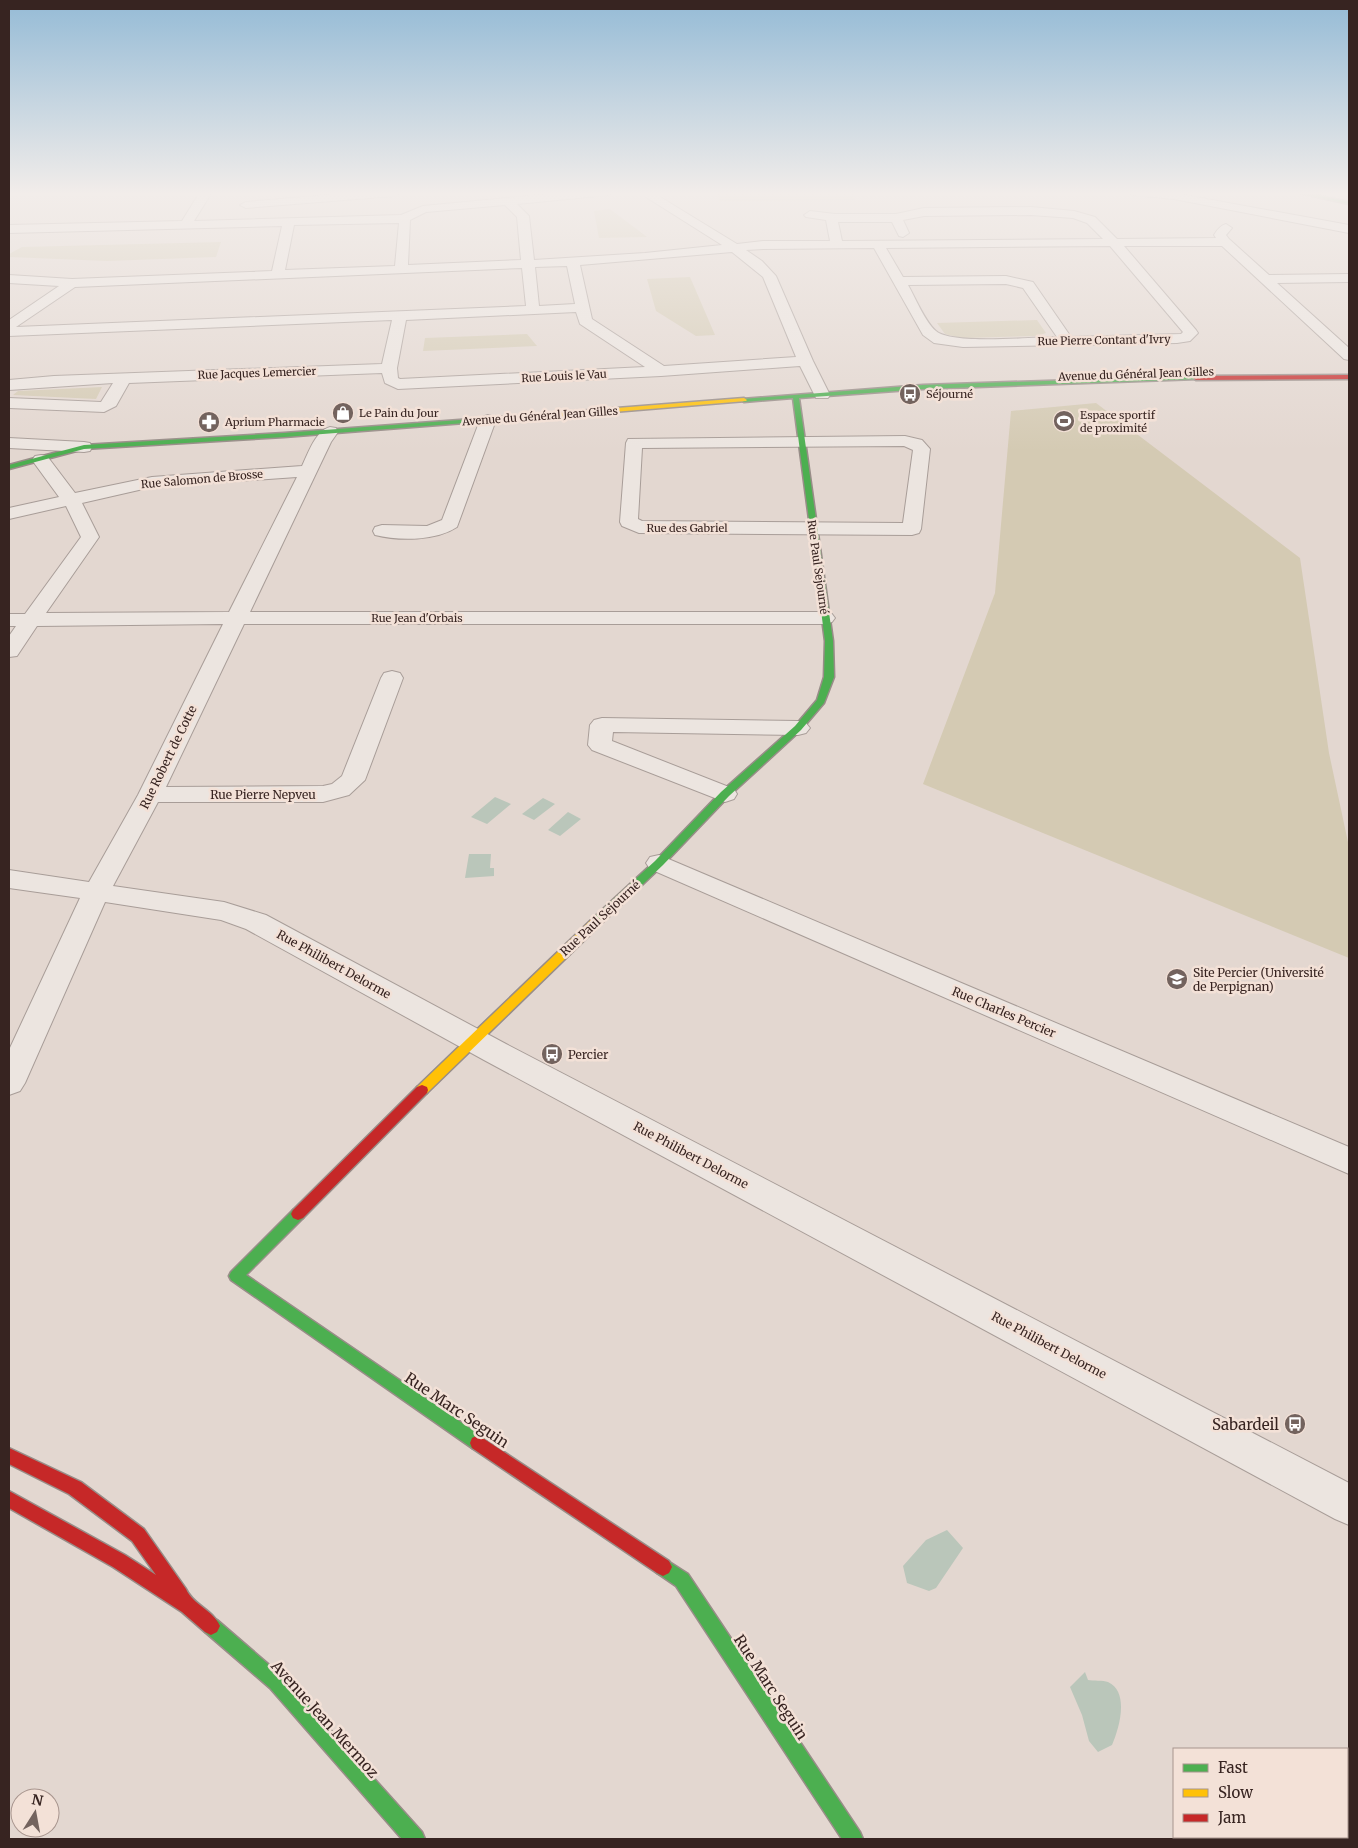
<svg xmlns="http://www.w3.org/2000/svg" width="1358" height="1848" viewBox="0 0 1358 1848" font-family="Merriweather,serif">
  <rect width="100%" height="100%" fill="#e3d7d0"/>
  <path fill="#d4cab3" d="M 718,192 L 852,192 L 855,200 L 719,201 Z
    M 610,209 L 647,237 L 599,238 L 594,211 Z
    M 221,242 L 216,257 L 107,261 L 9,257 L 9,254 L 22,247 Z
    M 690,277 L 715,335 L 696,336 L 656,311 L 647,279 Z
    M 1037,320 L 1046,333 L 1037,336 L 960,338 L 945,334 L 937,323 Z
    M 527,334 L 537,346 L 423,351 L 425,338 Z
    M 102,387 L 96,399 L 13,395 L 18,391 Z
    M 1096,403 L 1300,558 L 1329,753 L 1349,847 L 1349,958 L 923,784 L 995,593 L 1011,411 Z"/>
  <path fill="#bac6ba" d="M 495,797 L 511,804 L 487,824 L 471,817 Z
    M 543,798 L 555,804 L 534,820 L 522,814 Z
    M 568,812 L 581,819 L 560,836 L 548,830 Z
    M 469,854 L 491,854 L 490,868 L 494,868 L 494,876 L 465,878 Z
    M 947,1530 L 963,1548 L 936,1588 L 929,1591 L 907,1583 L 903,1566 L 926,1540 Z
    M 1085,1672 L 1088,1680 C 1093,1681 1103,1680 1108,1682 C 1130,1692 1119,1729 1112,1745 L 1098,1752 L 1089,1741 L 1082,1715 L 1070,1687 Z"/>
  <g fill="none" stroke-linecap="round" stroke-linejoin="round">
    <g stroke="#a89d98" stroke-width="2">
      <path id="street" d="M 200,192 L 212,192 L 194,221 L 401,215 L 423,206 L 569,192 L 614,192 L 608,195 L 517,204 L 529,216 L 534,260 L 645,253 L 722,245 L 638,192 L 652,192 L 737,244 L 763,241 L 830,241 L 826,220 L 806,217 L 804,215 L 810,211 L 835,214 L 896,214 L 924,208 L 1031,207 L 1074,211 L 1095,217 L 1117,239 L 1216,238 L 1214,235 C 1217,230 1220,226 1226,224 L 1232,228 L 1226,235 L 1229,239 L 1269,275 L 1349,274 L 1349,282 L 1277,283 L 1349,348 L 1349,360 L 1344,359 L 1222,246 L 1124,246 L 1196,330 L 1198,333 L 1190,341 L 1177,343 L 963,347 L 934,343 L 923,335 L 874,248 L 763,249 L 746,250 L 762,261 L 776,276 L 813,361 L 830,395 L 828,398 L 816,398 L 800,366 L 661,376 L 398,389 L 385,383 L 382,373 L 129,383 L 116,406 L 104,412 L 9,408 L 9,398 L 101,402 L 113,383 L 9,390 L 9,380 L 54,376 L 382,364 L 392,320 L 9,336 L 9,320 L 59,286 L 9,283 L 9,275 L 72,279 L 272,271 L 282,226 L 9,233 L 9,225 L 182,221 ZM 505,205 L 517,217 L 521,260 L 408,265 L 410,220 L 426,212 ZM 1031,215 L 1073,218 L 1087,223 L 1103,239 L 842,241 L 838,222 L 892,222 L 899,236 L 903,237 L 909,233 L 903,220 L 924,216 ZM 399,223 L 395,266 L 285,270 L 294,225 ZM 1110,246 L 1183,332 L 1181,334 L 1071,337 L 1033,282 L 1006,276 L 903,277 L 886,248 ZM 732,252 L 763,277 L 796,357 L 664,366 L 592,319 L 580,265 ZM 567,266 L 575,304 L 539,306 L 535,267 ZM 522,268 L 526,306 L 16,327 L 75,287 ZM 1006,284 L 1023,288 L 1057,337 C 1032,337 952,345 936,331 C 925,322 915,297 908,285 ZM 576,312 L 580,324 L 645,367 L 400,379 L 398,378 L 397,368 L 406,320 Z
        M 362,192 L 400,193 L 394,196 L 246,208 L 240,205 L 246,202 Z
        M 1127,192 L 1174,193 L 1349,225 L 1349,233 L 1174,199 L 1133,195 Z
        M 488,415 L 494,417 L 496,420 L 457,527 C 436,541 399,541 375,535 L 373,531 L 375,527 L 382,525 L 427,526 L 442,520 L 480,420 L 482,417 Z
        M 330,427 L 336,428 L 338,432 L 331,442 L 250,612 L 825,612 L 832,614 L 835,618 L 832,622 L 825,624 L 244,624 L 166,787 L 323,786 L 332,784 L 342,776 L 381,678 L 384,673 L 392,671 L 400,673 L 403,678 L 365,780 L 349,795 L 323,802 L 158,802 L 113,886 L 224,902 L 266,915 L 506,1044 L 1349,1483 L 1349,1525 L 1335,1519 L 484,1060 L 246,929 L 221,920 L 105,902 L 25,1083 L 20,1091 L 9,1095 L 9,1050 L 80,898 L 9,888 L 9,870 L 89,882 L 138,795 L 223,624 L 37,626 L 17,656 L 9,657 L 9,636 L 16,626 L 9,626 L 9,614 L 25,614 L 81,537 L 66,506 L 9,519 L 9,508 L 59,497 L 32,460 L 35,456 L 41,455 L 47,456 L 75,493 L 152,477 L 302,466 C 308,454 315,431 330,427 ZM 297,477 L 229,612 L 46,613 L 99,537 L 82,503 L 152,487 Z
        M 905,436 L 922,440 L 930,449 L 921,529 L 919,533 L 912,535 L 639,533 L 622,526 L 620,522 L 626,443 L 628,439 ZM 904,446 L 913,450 L 903,523 L 642,521 L 638,519 L 642,448 Z
        M 9,438 L 84,442 L 90,443 L 92,447 L 90,451 L 84,452 L 9,448 Z
        M 602,718 L 798,721 L 806,723 L 810,728 L 806,733 L 798,735 L 613,732 L 612,741 L 734,789 L 737,794 L 734,799 L 725,802 L 592,750 L 588,745 L 590,725 L 594,720 Z
        M 659,855 L 1349,1147 L 1349,1174 L 650,869 L 646,863 L 650,857 Z"/>
    </g>
    <g stroke="#988d88" stroke-width="3">
      <path id="fast" d="M 1294,192 L 1304,192 L 1349,202 L 1349,204 Z
        M 1196,376 L 1198,377 L 1198,379 L 923,389 L 799,398 L 833,641 L 834,677 L 824,703 L 801,730 L 729,796 L 663,865 L 600,925 L 592,925 L 590,922 L 592,919 L 655,861 L 721,792 L 795,726 L 817,700 L 824,677 L 825,641 L 793,398 L 744,402 L 741,400 L 742,399 L 923,385 Z
        M 553,413 L 555,414 L 555,416 L 284,437 L 84,449 L 9,469 L 9,465 L 84,445 L 284,433 Z
        M 298,1208 L 303,1210 L 305,1214 L 303,1218 L 246,1275 L 484,1438 L 486,1443 L 484,1448 L 478,1451 L 472,1448 L 231,1280 L 229,1276 L 231,1272 L 293,1210 Z
        M 663,1558 L 688,1574 L 860,1832 L 863,1839 L 842,1839 L 676,1586 L 657,1573 L 654,1567 L 657,1561 Z
        M 211,1617 L 217,1620 L 282,1676 L 422,1832 L 425,1839 L 402,1839 L 270,1688 L 205,1632 L 202,1626 L 205,1620 Z"/>
    </g>
    <g stroke="#988d88" stroke-width="3">
      <path id="slow" d="M 744,398 L 747,400 L 746,401 L 553,417 L 550,415 L 553,413 Z
        M 596,918 L 600,919 L 602,922 L 600,925 L 427,1093 L 422,1095 L 417,1093 L 416,1090 L 417,1087 L 592,919 Z"/>
    </g>
    <g stroke="#988d88" stroke-width="3">
      <path id="jam" d="M 1349,375 L 1349,379 L 1196,380 L 1193,378 L 1196,376 Z
        M 422,1085 L 427,1087 L 428,1090 L 427,1093 L 303,1218 L 298,1220 L 293,1218 L 291,1214 L 293,1210 L 417,1087 Z
        M 478,1435 L 669,1561 L 672,1567 L 669,1573 L 663,1576 L 657,1573 L 472,1448 L 470,1443 L 472,1438 Z
        M 9,1448 L 81,1482 L 144,1529 L 186,1589 C 193,1605 213,1610 220,1626 L 217,1632 L 211,1635 L 205,1632 L 182,1612 L 113,1567 L 9,1508 L 9,1491 L 125,1555 L 156,1575 L 132,1541 L 69,1494 L 9,1464 Z"/>
    </g>
    <use href="#street" fill="#ece5e0" fill-rule="evenodd"/>
    <use href="#fast" fill="#4caf50" fill-rule="evenodd"/>
    <use href="#slow" fill="#ffc107" fill-rule="evenodd"/>
    <use href="#jam" fill="#c62828" fill-rule="evenodd"/>
  </g>
  <linearGradient id="sky" x2="0" y2="1"><stop stop-color="#95bbd6"/><stop offset="0.43" stop-color="#f2edea"/><stop offset="1" stop-color="#f2edea" stop-opacity="0"/></linearGradient>
  <rect width="1358" height="451" fill="url(#sky)"/>
  <defs>
    <g id="bus-disc" transform="scale(1.125)"><circle r="9.5" fill="#73635e" stroke="#f3e1d7"/><path d="M-5-6H5V4H4V6H2V4H-2V6H-4V4H-5ZM-3.5-4V0h7V-4ZM-3.5 1.2v1.5H-2V1.2ZM2 1.2v1.5H3.5V1.2Z" fill="#fff"/></g>
    <g id="shop-disc" transform="scale(1.125)"><circle r="9.5" fill="#73635e" stroke="#f3e1d7"/><path d="M-5-2.5h2.3a2.7 3.5 0 0 1 5.4 0H5L5.5 6h-11ZM-1.5-2.5h3a1.5 2.3 0 0 0-3 0Z" fill="#fff"/></g>
    <g id="stadium-disc" transform="scale(1.125)"><circle r="9.5" fill="#73635e" stroke="#f3e1d7"/><path d="M0-5a6.5 5 0 1 0 0 10a6.5 5 0 1 0 0-10ZM-3.5-1.8h7v3.6h-7Z" fill="#fff"/></g>
    <g id="pharmacy-disc" transform="scale(1.125)"><circle r="9.5" fill="#73635e" stroke="#f3e1d7"/><path d="M-2-6h4v4h4v4h-4v4h-4v-4h-4v-4h4Z" fill="#fff"/></g>
    <g id="university-disc" transform="scale(1.125)"><circle r="9.5" fill="#73635e" stroke="#f3e1d7"/><path d="M0-5L7-2L0 1L-7-2ZM-4 1L0 2.5L4 1V4Q0 6-4 4Z" fill="#fff"/></g>
  </defs>
  <g fill-rule="evenodd">
    <use href="#bus-disc" x="910" y="394"/>
    <use href="#shop-disc" x="343" y="413"/>
    <use href="#stadium-disc" x="1064" y="421"/>
    <use href="#pharmacy-disc" x="209" y="422"/>
    <use href="#university-disc" x="1177" y="979"/>
    <use href="#bus-disc" x="552" y="1054"/>
    <use href="#bus-disc" x="1295" y="1424"/>
  </g>
  <g text-anchor="middle" dominant-baseline="central" stroke-width="5" stroke-linejoin="round" paint-order="stroke">
    <g font-size="11" fill="#372421" stroke="#f3e1d7">
      <text transform="translate(1104 340) rotate(-1)">Rue Pierre Contant d'Ivry</text>
      <text transform="translate(257 373) rotate(-2)">Rue Jacques Lemercier</text>
      <text transform="translate(1136 374) rotate(-2)">Avenue du Général Jean Gilles</text>
      <text transform="translate(564 376) rotate(-3)">Rue Louis le Vau</text>
      <text transform="translate(540 416) rotate(-4)">Avenue du Général Jean Gilles</text>
      <text transform="translate(202 479) rotate(-5)">Rue Salomon de Brosse</text>
      <text x="687" y="528">Rue des Gabriel</text>
      <text transform="translate(818 567) rotate(82)">Rue Paul Sejourné</text>
      <text x="417" y="618">Rue Jean d'Orbais</text>
    </g>
    <g font-size="11" fill="#372421" stroke="#f3e1d7" text-anchor="start">
      <text x="926" y="394">Séjourné</text>
      <text x="359" y="413">Le Pain du Jour</text>
      <text x="1080" y="415">Espace sportif<tspan x="1080" dy="13">de proximité</tspan></text>
      <text x="225" y="422">Aprium Pharmacie</text>
    </g>
    <g font-size="12" fill="#372421" stroke="#f3e1d7">
      <text transform="translate(168 757) rotate(-64)">Rue Robert de Cotte</text>
      <text x="263" y="794">Rue Pierre Nepveu</text>
      <text transform="translate(600 918) rotate(-43)">Rue Paul Sejourné</text>
      <text transform="translate(334 964) rotate(29)">Rue Philibert Delorme</text>
      <text transform="translate(1004 1012) rotate(23)">Rue Charles Percier</text>
      <text transform="translate(691 1155) rotate(28)">Rue Philibert Delorme</text>
      <text transform="translate(1049 1345) rotate(28)">Rue Philibert Delorme</text>
    </g>
    <g font-size="12" fill="#372421" stroke="#f3e1d7" text-anchor="start">
      <text x="1193" y="972">Site Percier (Université<tspan x="1193" dy="14">de Perpignan)</tspan></text>
      <text x="568" y="1054">Percier</text>
    </g>
    <g font-size="15" fill="#372421" stroke="#f3e1d7">
      <text transform="translate(457 1410) rotate(34)">Rue Marc Seguin</text>
      <text transform="translate(771 1687) rotate(57)">Rue Marc Seguin</text>
      <text transform="translate(325 1719) rotate(48)">Avenue Jean Mermoz</text>
    </g>
    <g font-size="15" fill="#372421" stroke="#f3e1d7" text-anchor="end">
      <text x="1279" y="1424">Sabardeil</text>
    </g>
  </g>
  <rect width="1358" height="1848" fill="none" stroke="#372421" stroke-width="20"/>
  <rect x="1173" y="1748" width="175" height="90" fill="#f3e1d7" stroke="#a8958e"/>
  <rect x="1183" y="1764" width="25" height="8" fill="#4caf50" stroke="#a8958e"/>
  <text x="1218" y="1773" font-size="15" fill="#372421">Fast</text>
  <rect x="1183" y="1789" width="25" height="8" fill="#ffc107" stroke="#a8958e"/>
  <text x="1218" y="1798" font-size="15" fill="#372421">Slow</text>
  <rect x="1183" y="1814" width="25" height="8" fill="#c62828" stroke="#a8958e"/>
  <text x="1218" y="1823" font-size="15" fill="#372421">Jam</text>
  <g transform="translate(35 1813) rotate(11)"><circle r="24" fill="#f3e1d7" stroke="#a8958e"/>
  <path d="M0-4L9 19L0 12L-9 19Z" fill="#73635e"/>
  <text y="-8" font-size="14" font-weight="bold" text-anchor="middle" fill="#372421">N</text>
  </g>
</svg>
